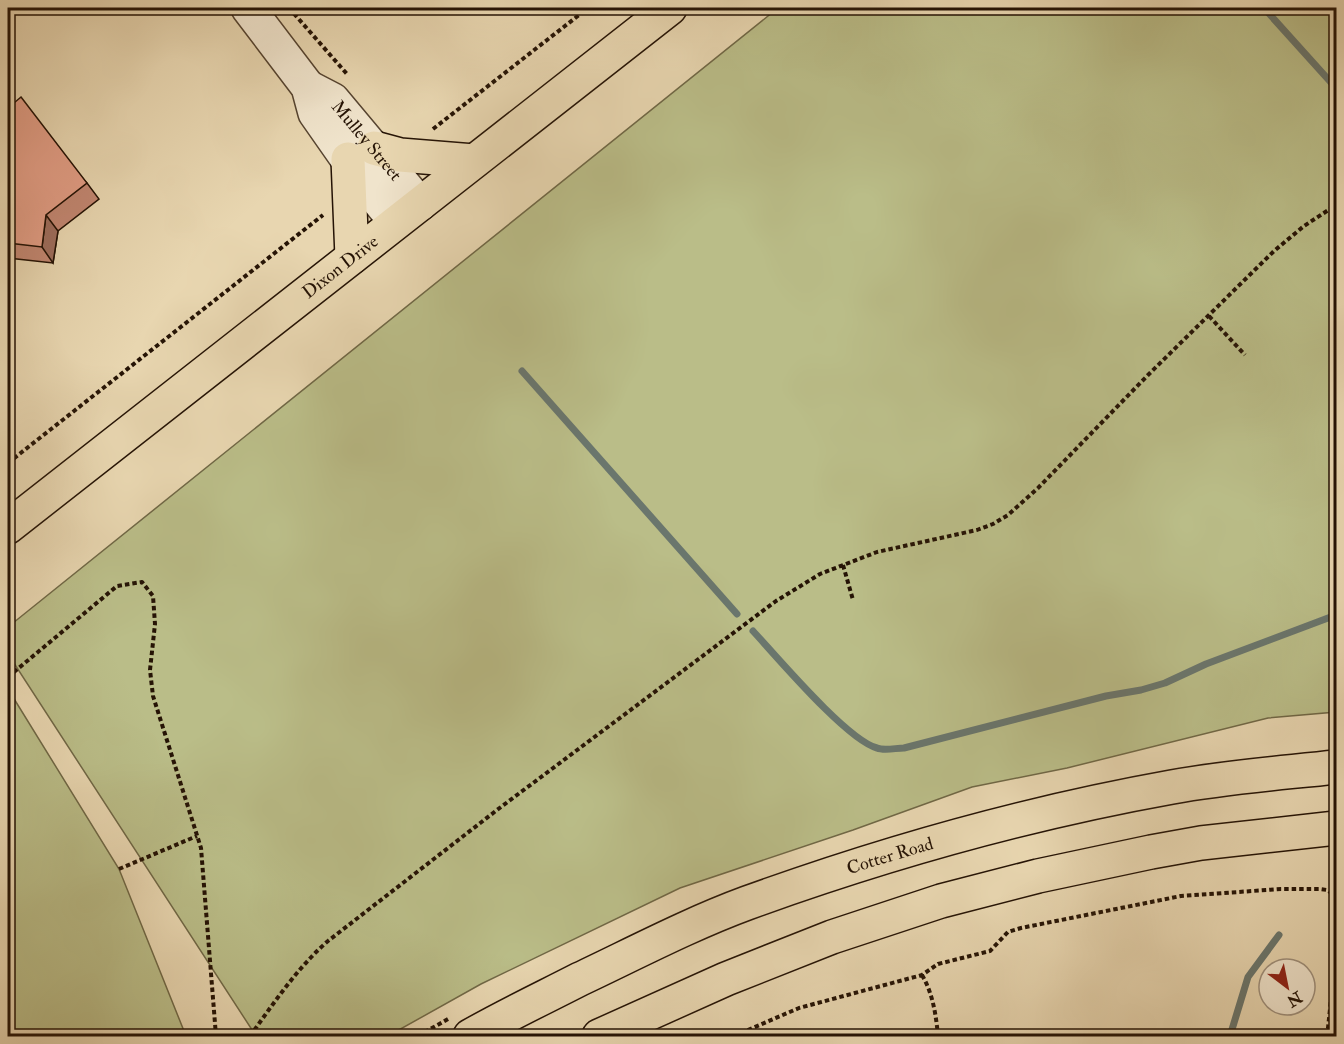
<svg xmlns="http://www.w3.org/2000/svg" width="1344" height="1044" viewBox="0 0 1344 1044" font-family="'IM FELL Double Pica',serif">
  <rect width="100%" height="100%" fill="#e8d6b0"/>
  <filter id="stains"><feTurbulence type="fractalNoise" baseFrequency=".00333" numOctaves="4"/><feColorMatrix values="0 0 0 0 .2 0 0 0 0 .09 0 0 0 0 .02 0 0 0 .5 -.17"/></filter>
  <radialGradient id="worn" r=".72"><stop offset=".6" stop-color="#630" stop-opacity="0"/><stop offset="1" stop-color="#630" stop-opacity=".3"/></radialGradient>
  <path fill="#babd88" stroke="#706846" stroke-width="1.5" d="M 778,8 L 1336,8 L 1336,712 L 1268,718 L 1067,768 L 972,787 L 853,830 L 680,888 L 481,984 L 388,1036 L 256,1036 L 8,654 L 8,627 Z
    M 8,689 L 119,869 L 186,1036 L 8,1036 Z"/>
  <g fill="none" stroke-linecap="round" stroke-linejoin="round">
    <path stroke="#6a766d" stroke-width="7" d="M 1264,8 L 1336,88
      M 522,371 L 737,614
      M 753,631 C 777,657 847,740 877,748 C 884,751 896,748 904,748 L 1106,696 L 1141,690 L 1165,683 L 1206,664 L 1336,615
      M 1230,1036 L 1248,977 L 1279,935"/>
    <g stroke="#564430" stroke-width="36">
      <g id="minor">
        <path d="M 248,8 L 308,87 L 315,113 L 364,183 L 396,222"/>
        <path id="s1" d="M 308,87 L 333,100 L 420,204"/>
      </g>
    </g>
    <g stroke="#251305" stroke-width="36">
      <g id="major">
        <path d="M 374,148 L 400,155 L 474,161"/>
        <path d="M 348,159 L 352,257"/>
        <path id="s2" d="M 8,527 L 670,8"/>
        <path id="s3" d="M 470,1036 C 505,1016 543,998 580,979 C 635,953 690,924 747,903 C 885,853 1027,813 1172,787 C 1226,777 1282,773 1336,767"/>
        <path d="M 599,1036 L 726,979 L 832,937 L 941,901 L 1038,876 L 1151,852 L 1201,843 L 1336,828"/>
      </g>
    </g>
    <path stroke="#251305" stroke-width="4" stroke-dasharray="4.5 3" stroke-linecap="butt" d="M 289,8 L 347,74
      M 433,129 L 588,8
      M 1209,316 L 1245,355
      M 8,463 L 323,215
      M 843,565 L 853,600
      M 8,677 L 117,586 L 142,582 L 153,596 L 155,624 L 150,670 L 153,696 L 201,848 L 216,1036
      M 119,869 L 197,836
      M 922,975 C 933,994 936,1015 938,1036
      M 250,1036 C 274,1003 297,968 328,941 L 497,810 L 776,601 L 820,574 L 877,552 L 977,530 L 993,524 L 1008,515 L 1038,488 L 1148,375 L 1274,251 L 1304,226 L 1336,205
      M 418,1036 L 448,1019
      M 734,1036 L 799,1008 L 922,975 L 938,964 L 990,951 L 1008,932 L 1021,928 L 1181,896 L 1281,889 L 1320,889 L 1327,890 L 1334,895 L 1336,900
      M 1325,1036 L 1328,1028 L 1336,952"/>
    <use href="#minor" stroke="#f0e4cc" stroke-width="33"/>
    <use href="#major" stroke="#e8d6b0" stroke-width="33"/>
  </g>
  <path fill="#c28772" stroke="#251305" stroke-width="1.5" d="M 8,108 L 87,183 L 99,199 L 58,231 L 53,263 L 8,258 Z"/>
  <path fill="#9e6e5d" stroke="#251305" stroke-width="1.5" d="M 46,215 L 58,231 L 53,263 L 42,247 Z"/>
  <path fill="#e19d85" stroke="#251305" stroke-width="1.5" d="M 21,97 L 87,183 L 46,215 L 42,247 L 8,243 L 8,108 Z"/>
  <g text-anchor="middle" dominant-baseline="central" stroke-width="5" stroke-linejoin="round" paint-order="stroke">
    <g font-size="18" fill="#251305" stroke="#f0e4cc">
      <text stroke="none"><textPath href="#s1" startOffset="81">Mulley Street</textPath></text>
      <text stroke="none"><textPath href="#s2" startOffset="422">Dixon Drive</textPath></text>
      <text stroke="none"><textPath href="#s3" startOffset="458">Cotter Road</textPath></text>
    </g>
  </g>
  <rect width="1344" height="1044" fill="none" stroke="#e8d6b0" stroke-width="30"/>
  <rect x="9" y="9" width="1326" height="1026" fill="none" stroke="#251305" stroke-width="3"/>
  <rect x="15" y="15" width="1314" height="1014" fill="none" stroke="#251305" stroke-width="1.5"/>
  <g transform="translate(1287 987) rotate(148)"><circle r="28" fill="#f0e4cc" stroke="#9f907c" stroke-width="1.5"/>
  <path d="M0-4.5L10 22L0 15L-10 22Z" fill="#8f2418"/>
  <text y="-9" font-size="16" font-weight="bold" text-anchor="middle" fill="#251305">N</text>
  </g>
  <rect width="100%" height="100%" filter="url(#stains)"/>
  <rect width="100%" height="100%" fill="url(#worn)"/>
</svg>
